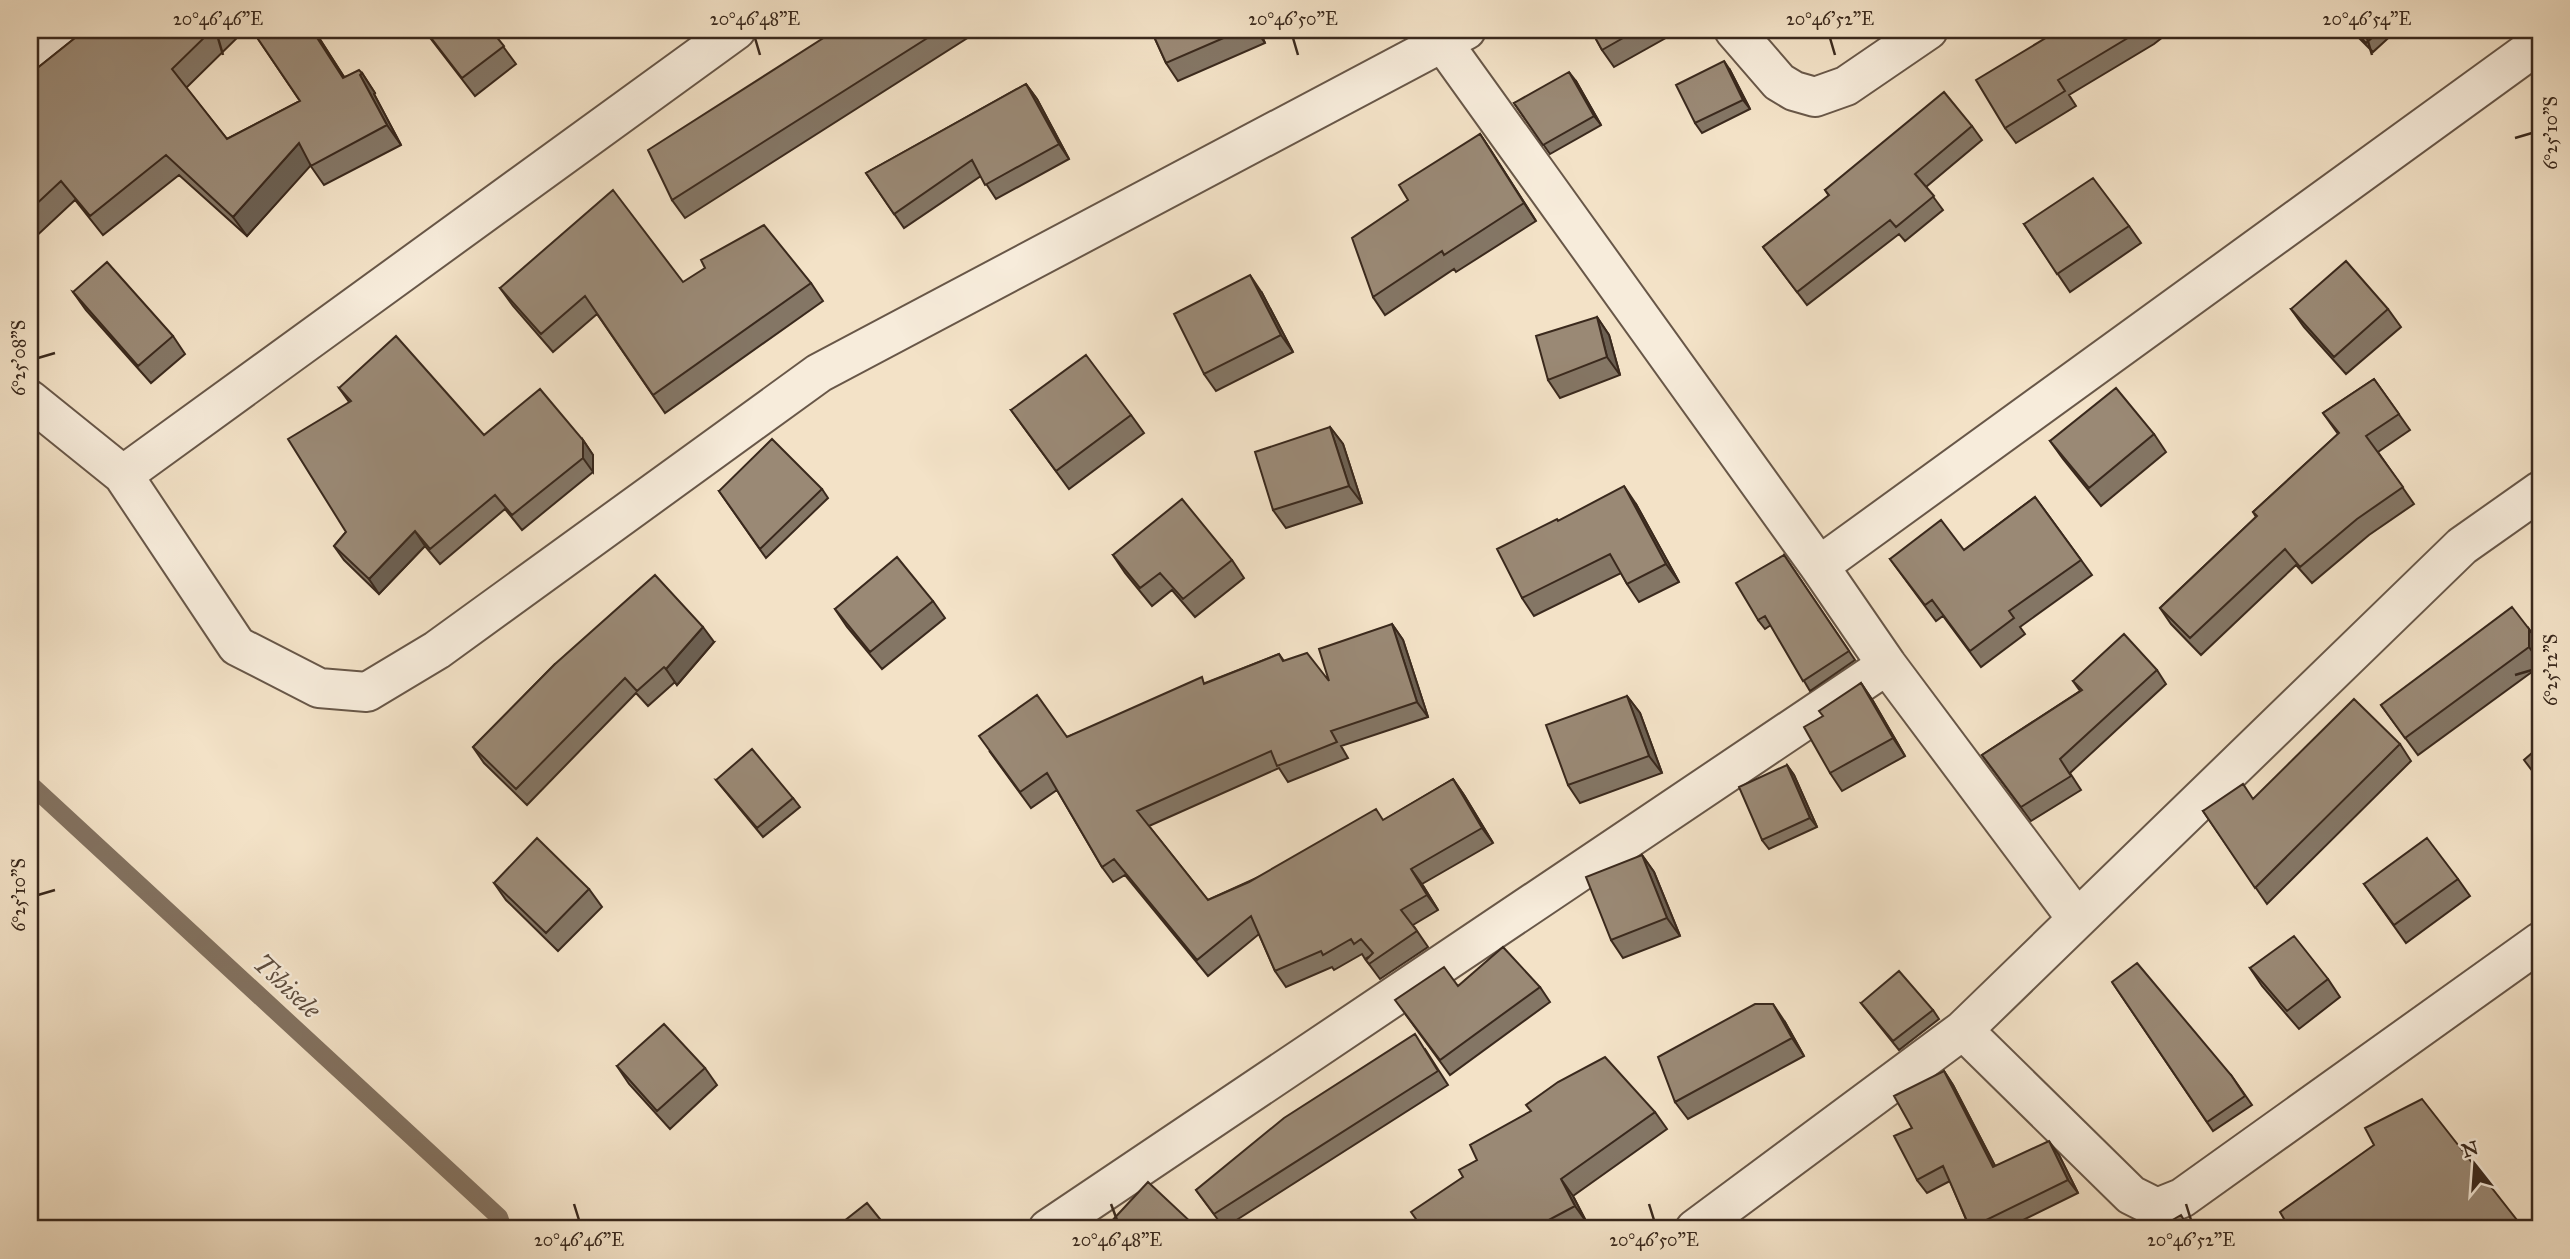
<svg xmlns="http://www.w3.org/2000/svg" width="2570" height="1259" viewBox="0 0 2570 1259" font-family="'IM FELL Great Primer',serif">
  <rect width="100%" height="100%" fill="#f3e2c7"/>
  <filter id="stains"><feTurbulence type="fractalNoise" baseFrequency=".00286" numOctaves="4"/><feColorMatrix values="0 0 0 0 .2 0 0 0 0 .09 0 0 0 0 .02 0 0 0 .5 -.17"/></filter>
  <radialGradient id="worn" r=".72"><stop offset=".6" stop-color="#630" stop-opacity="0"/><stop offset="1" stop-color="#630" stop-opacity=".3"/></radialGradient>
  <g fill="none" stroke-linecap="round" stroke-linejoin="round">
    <path stroke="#837260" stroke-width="18" d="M 30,784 L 499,1217 L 503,1229"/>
    <g stroke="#685748" stroke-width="42">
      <path id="minor" d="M 1734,30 L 1779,82 L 1794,91 L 1815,97 L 1846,86 L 1928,30
        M 1443,43 L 1819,566 L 1887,665 L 2077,919
        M 30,61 L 70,30
        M 30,400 L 123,475 L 237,646 L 319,688 L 367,692 L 437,650 L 819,373 L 1466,30
        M 123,475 L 736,30
        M 1819,566 L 2540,43
        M 1963,1030 L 2131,1195 L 2157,1208 L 2182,1198 L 2540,942
        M 1048,1229 L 1887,665
        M 1695,1229 L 1963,1030 L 2462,546 L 2540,491"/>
    </g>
    <use href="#minor" stroke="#f7ecdb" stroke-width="38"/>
  </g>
  <path fill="#847665" stroke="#3a291d" stroke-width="2" d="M 85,30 L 245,30 L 186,88 L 227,139 L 300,101 L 252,30 L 314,30 L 344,77 L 362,73 L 375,93 L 374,94 L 401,145 L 324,185 L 310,165 L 247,236 L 179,175 L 103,235 L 75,200 L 30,242 L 30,74 Z
    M 424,30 L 491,30 L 516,64 L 475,96 Z
    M 836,30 L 980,30 L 685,218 L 672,200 Z
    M 1151,30 L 1259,30 L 1265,43 L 1178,81 L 1166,63 Z
    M 1591,30 L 1680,30 L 1614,67 L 1602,50 Z
    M 2059,30 L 2172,30 L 2154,44 L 2069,95 L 2076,106 L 2016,143 L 2005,128 Z
    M 2351,30 L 2397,30 L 2373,52 Z
    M 1730,70 L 1750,109 L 1702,133 L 1695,123 Z
    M 1576,81 L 1601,125 L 1550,154 L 1514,103 Z
    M 1026,84 L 1037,99 L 1069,159 L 996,199 L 981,176 L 904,228 L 866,173 Z
    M 1972,126 L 1982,140 L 1926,187 L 1943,210 L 1905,241 L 1899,234 L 1807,305 L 1763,247 L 1829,196 L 1825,190 Z
    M 1480,134 L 1536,221 L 1456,272 L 1454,269 L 1385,315 L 1373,297 L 1408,200 Z
    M 2024,224 L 2129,226 L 2141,243 L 2070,292 Z
    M 683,282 L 811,283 L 823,301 L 665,413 L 597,314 L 553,352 L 513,306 L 500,288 Z
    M 73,292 L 173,336 L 185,354 L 151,383 L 86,310 Z
    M 1262,293 L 1293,352 L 1216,391 L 1204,374 Z
    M 2291,309 L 2388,309 L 2401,327 L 2346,374 L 2304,327 Z
    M 1597,317 L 1609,335 L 1620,375 L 1560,398 L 1548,380 Z
    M 2374,379 L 2410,430 L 2378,452 L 2414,504 L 2369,535 L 2312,583 L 2296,565 L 2201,655 L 2171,624 L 2160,608 L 2256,517 L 2253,512 L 2338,434 L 2323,413 Z
    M 339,388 L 484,435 L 583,440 L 593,455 L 593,472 L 522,530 L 505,509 L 440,564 L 425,546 L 379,594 L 344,560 L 334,546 L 346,532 L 349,402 Z
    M 1011,410 L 1131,415 L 1144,433 L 1069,489 Z
    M 1330,427 L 1343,444 L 1362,503 L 1286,528 L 1273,510 Z
    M 2154,434 L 2166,452 L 2101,506 L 2063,459 L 2050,441 Z
    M 822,489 L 828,498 L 766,558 L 719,491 Z
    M 2035,497 L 2092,575 L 2020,627 L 2025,634 L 1981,667 L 1943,616 L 1936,621 L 1890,559 L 1964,550 Z
    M 1636,504 L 1679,582 L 1639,602 L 1627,584 L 1621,573 L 1534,616 L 1522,598 L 1558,521 Z
    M 1113,555 L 1232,560 L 1244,578 L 1195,617 L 1172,590 L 1152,606 L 1125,573 Z
    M 1784,555 L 1855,660 L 1810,691 L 1771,625 L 1765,629 L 1758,620 Z
    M 933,601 L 945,618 L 882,669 L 847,627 L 835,609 Z
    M 1392,624 L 1403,640 L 1428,717 L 1341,746 L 1348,758 L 1288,782 L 1279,768 L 1149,826 L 1208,900 L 1384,820 L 1453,779 L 1464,795 L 1493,843 L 1422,884 L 1438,910 L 1413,925 L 1428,947 L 1380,979 L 1366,960 L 1370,956 L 1365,959 L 1362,954 L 1334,970 L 1332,967 L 1286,987 L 1275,971 L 1259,934 L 1208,976 L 1125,875 L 1113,882 L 1102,867 L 1057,790 L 1031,808 L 990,752 L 1067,737 L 1279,654 L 1284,661 L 1329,681 Z
    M 2529,629 L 2540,645 L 2540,666 L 2418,755 L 2381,705 Z
    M 714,642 L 677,685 L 675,682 L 648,706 L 636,693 L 527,805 L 484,763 L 473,747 L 555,664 Z
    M 2157,670 L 2166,684 L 2070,773 L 2081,790 L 2031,821 L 1982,755 L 2080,691 L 2073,681 Z
    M 1861,683 L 1873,701 L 1905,756 L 1842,791 L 1830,773 L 1823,716 Z
    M 1627,696 L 1640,713 L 1662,773 L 1580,803 L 1568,785 Z
    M 2400,744 L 2411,761 L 2267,904 L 2203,811 L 2253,799 Z
    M 1787,765 L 1794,775 L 1817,827 L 1769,849 L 1762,840 Z
    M 716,780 L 793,798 L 800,807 L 763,837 Z
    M 1642,855 L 1654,872 L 1680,936 L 1623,958 L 1611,940 Z
    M 2458,879 L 2470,896 L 2406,943 L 2364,884 Z
    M 494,883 L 589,889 L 602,907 L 558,951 L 506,900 Z
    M 2250,968 L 2328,979 L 2340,997 L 2299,1029 L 2262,986 Z
    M 2112,982 L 2231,1075 L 2252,1105 L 2213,1131 Z
    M 1458,986 L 1540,987 L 1550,1002 L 1450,1075 L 1406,1015 Z
    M 1861,1003 L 1933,1010 L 1939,1019 L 1899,1050 Z
    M 1785,1022 L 1804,1056 L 1688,1119 L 1675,1102 Z
    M 1425,1049 L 1448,1085 L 1224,1228 L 1196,1190 Z
    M 617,1066 L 705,1068 L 717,1085 L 670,1129 L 629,1084 Z
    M 1944,1071 L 1953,1085 L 1995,1166 L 2059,1155 L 2078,1193 L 2005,1229 L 1970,1229 L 1950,1181 L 1927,1193 L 1917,1180 L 1912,1128 Z
    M 1655,1112 L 1667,1129 L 1573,1196 L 1587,1223 L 1575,1229 L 1423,1229 Z"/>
  <path fill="#6c6052" stroke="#3a291d" stroke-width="2" d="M 312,30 L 314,30 L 357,97 L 343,78 Z
    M 1256,30 L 1259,30 L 1265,43 Z
    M 1724,61 L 1730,70 L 1750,109 L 1743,100 Z
    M 1569,72 L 1576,81 L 1601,125 L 1594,116 Z
    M 362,73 L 375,93 L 374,94 L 401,145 L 387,125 L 360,75 Z
    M 1026,84 L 1037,99 L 1069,159 L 1059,144 Z
    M 1480,134 L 1492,152 L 1536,221 L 1524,203 Z
    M 299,143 L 313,163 L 247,236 L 233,217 Z
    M 1250,275 L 1262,293 L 1293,352 L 1281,335 Z
    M 1597,317 L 1609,335 L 1620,375 L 1607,357 Z
    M 1330,427 L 1343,444 L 1362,503 L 1349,486 Z
    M 583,440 L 593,455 L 593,472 L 583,458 Z
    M 1624,486 L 1636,504 L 1679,582 L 1666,564 Z
    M 415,531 L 425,546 L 379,594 L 369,579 Z
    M 1392,624 L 1403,640 L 1428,717 L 1417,702 Z
    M 703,627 L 714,642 L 677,685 L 666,669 Z
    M 2529,629 L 2540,645 L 2540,663 L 2529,647 Z
    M 1861,683 L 1873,701 L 1905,756 L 1893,738 Z
    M 1627,696 L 1640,713 L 1662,773 L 1649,756 Z
    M 1787,765 L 1794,775 L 1817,827 L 1810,818 Z
    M 1453,779 L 1464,795 L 1493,843 L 1482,828 Z
    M 1642,855 L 1654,872 L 1680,936 L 1667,918 Z
    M 1411,869 L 1422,884 L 1438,910 L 1427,895 Z
    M 1773,1004 L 1785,1022 L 1804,1056 L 1792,1038 Z
    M 1944,1071 L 1953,1085 L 2003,1181 L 1993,1167 Z
    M 2049,1141 L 2059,1155 L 2078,1193 L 2068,1180 Z
    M 1561,1179 L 1573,1196 L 1587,1223 L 1575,1206 Z"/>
  <path fill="#9a8975" stroke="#3a291d" stroke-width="2" d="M 85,30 L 212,30 L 172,69 L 227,139 L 300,101 L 252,30 L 312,30 L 343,78 L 359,70 L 362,73 L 360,75 L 387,125 L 311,166 L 299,143 L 233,217 L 166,155 L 90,216 L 61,181 L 30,210 L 30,74 Z
    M 425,30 L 491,30 L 504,46 L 462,78 Z
    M 836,30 L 940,30 L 672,200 L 648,150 Z
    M 1151,30 L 1242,30 L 1166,63 Z
    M 1591,30 L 1637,30 L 1602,50 Z
    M 2059,30 L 2141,30 L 2058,80 L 2065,91 L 2005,128 L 1976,80 Z
    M 2354,30 L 2381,30 L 2366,43 Z
    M 1724,61 L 1743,100 L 1695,123 L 1676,85 Z
    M 1569,72 L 1594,116 L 1543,145 L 1514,103 Z
    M 1026,84 L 1059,144 L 985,185 L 972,160 L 894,214 L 866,173 Z
    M 1944,92 L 1972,126 L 1915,174 L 1934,196 L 1896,227 L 1890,220 L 1797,292 L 1763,247 L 1829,195 L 1825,190 Z
    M 1480,134 L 1524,203 L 1444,255 L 1442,251 L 1373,297 L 1352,238 L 1408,200 L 1399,185 Z
    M 2093,178 L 2129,226 L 2057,274 L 2024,224 Z
    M 613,190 L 683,282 L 705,268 L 701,260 L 764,225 L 811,283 L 653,395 L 585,296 L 541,334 L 500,288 Z
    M 2346,261 L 2388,309 L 2334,357 L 2291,309 Z
    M 107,262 L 173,336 L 138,366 L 73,292 Z
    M 1250,275 L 1281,335 L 1204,374 L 1174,314 Z
    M 1597,317 L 1607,357 L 1548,380 L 1536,336 Z
    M 396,336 L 484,435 L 540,389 L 583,440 L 583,458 L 512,515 L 495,495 L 430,549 L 415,531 L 369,579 L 334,546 L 346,532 L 288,439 L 351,401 L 339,388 Z
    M 1086,355 L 1131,415 L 1056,471 L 1011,410 Z
    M 2374,379 L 2399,414 L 2366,436 L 2403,487 L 2357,519 L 2300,567 L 2285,549 L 2190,638 L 2160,608 L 2257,516 L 2253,512 L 2339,433 L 2323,413 Z
    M 2116,388 L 2154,434 L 2089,488 L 2050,441 Z
    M 1330,427 L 1349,486 L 1273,510 L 1255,452 Z
    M 772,439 L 822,489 L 760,549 L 719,491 Z
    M 1624,486 L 1666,564 L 1627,584 L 1610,554 L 1522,598 L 1497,549 L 1557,519 L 1558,521 Z
    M 2035,497 L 2081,560 L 2009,611 L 2014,618 L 1970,651 L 1932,600 L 1925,605 L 1890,559 L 1941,520 L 1964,550 Z
    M 1182,499 L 1232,560 L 1183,599 L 1160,573 L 1140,588 L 1113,555 Z
    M 1784,555 L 1849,651 L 1803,681 L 1765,616 L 1758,620 L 1736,583 Z
    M 897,557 L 933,601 L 870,652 L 835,609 Z
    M 655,575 L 703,627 L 666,669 L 664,667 L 637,691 L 625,678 L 516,789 L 473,747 L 555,664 Z
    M 2512,607 L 2529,629 L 2529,647 L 2405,738 L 2381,705 Z
    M 1392,624 L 1417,702 L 1331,731 L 1337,742 L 1277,766 L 1271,751 L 1137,811 L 1208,900 L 1249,882 L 1376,809 L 1383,820 L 1453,779 L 1482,828 L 1411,869 L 1427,895 L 1401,910 L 1417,931 L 1369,964 L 1366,960 L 1373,953 L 1361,939 L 1354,944 L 1351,939 L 1323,955 L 1321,951 L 1275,971 L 1251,916 L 1197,960 L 1114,859 L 1102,867 L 1047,773 L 1020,792 L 979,736 L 1037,695 L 1067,737 L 1202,677 L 1204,684 L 1279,654 L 1283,661 L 1307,653 L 1329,681 L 1319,649 Z
    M 2124,634 L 2157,670 L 2060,759 L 2071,776 L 2021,807 L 1982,755 L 2082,690 L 2073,681 Z
    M 1861,683 L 1893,738 L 1830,773 L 1804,727 L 1823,716 L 1819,711 Z
    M 1627,696 L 1649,756 L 1568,785 L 1546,725 Z
    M 2354,699 L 2400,744 L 2255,888 L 2203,811 L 2243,784 L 2253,799 Z
    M 2540,746 L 2540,781 L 2524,760 Z
    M 752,749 L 793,798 L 757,828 L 716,780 Z
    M 1787,765 L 1810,818 L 1762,840 L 1739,787 Z
    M 537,838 L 589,889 L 546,933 L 494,883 Z
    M 2427,838 L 2458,879 L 2394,925 L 2364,884 Z
    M 1642,855 L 1667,918 L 1611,940 L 1586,877 Z
    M 2294,936 L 2328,979 L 2287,1011 L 2250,968 Z
    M 1503,947 L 1540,987 L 1440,1060 L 1395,1000 L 1444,967 L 1458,986 Z
    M 2137,963 L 2231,1075 L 2245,1096 L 2207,1122 L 2112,982 Z
    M 1899,971 L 1933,1010 L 1893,1041 L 1861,1003 Z
    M 1755,1004 L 1773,1004 L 1792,1038 L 1675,1102 L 1658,1057 Z
    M 664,1024 L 705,1068 L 657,1111 L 617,1066 Z
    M 1415,1034 L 1438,1071 L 1214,1214 L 1196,1190 L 1284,1118 Z
    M 1605,1057 L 1655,1112 L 1561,1179 L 1575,1206 L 1532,1229 L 1423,1229 L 1411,1212 L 1463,1177 L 1459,1170 L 1477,1160 L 1470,1145 L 1531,1111 L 1526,1105 L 1558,1082 Z
    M 1944,1071 L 1993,1167 L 2049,1141 L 2068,1180 L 1970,1228 L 1943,1166 L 1917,1180 L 1894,1136 L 1912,1128 L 1894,1096 Z
    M 2422,1099 L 2524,1229 L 2279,1229 L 2287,1224 L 2280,1212 L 2374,1145 L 2365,1128 Z
    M 1148,1182 L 1194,1225 L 1191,1229 L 1115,1229 L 1109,1224 Z
    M 867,1203 L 888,1229 L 834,1229 Z
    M 2181,1215 L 2189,1229 L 2157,1229 Z"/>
  <path fill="none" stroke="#3a291d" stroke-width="2.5" d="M 218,38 L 223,55M 755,38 L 760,55M 1293,38 L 1298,55M 1830,38 L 1835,55M 2367,38 L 2372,55M 2515,138 L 2532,133M 38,358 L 55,353M 2515,675 L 2532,670M 38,895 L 55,890M 574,1204 L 579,1220M 1111,1204 L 1117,1220M 1649,1204 L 1654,1220M 2186,1204 L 2191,1220"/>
  <g text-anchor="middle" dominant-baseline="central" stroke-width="5" stroke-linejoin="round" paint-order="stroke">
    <g font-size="26" font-style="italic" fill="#5f4e3f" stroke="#f7ecdb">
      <text transform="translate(287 986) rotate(43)">Tshisele</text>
    </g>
  </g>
  <rect width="2570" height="1259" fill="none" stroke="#f3e2c7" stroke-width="77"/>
  <g transform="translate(2475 1165) rotate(343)" stroke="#f7ecdb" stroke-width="5" paint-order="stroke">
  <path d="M0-5L12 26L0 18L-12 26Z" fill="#3a291d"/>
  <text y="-10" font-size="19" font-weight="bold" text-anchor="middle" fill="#3a291d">N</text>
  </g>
  <rect x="38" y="38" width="2494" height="1182" fill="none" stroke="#3a291d" stroke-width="2.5"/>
  <g font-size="18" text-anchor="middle" fill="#3a291d">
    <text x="218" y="25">20°46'46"E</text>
    <text x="755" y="25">20°46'48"E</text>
    <text x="1293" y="25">20°46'50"E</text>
    <text x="1830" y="25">20°46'52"E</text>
    <text x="2367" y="25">20°46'54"E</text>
    <text transform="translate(2551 133) rotate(-90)" y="6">6°25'10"S</text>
    <text transform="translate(19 358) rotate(-90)" y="6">6°25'08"S</text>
    <text transform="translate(2551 670) rotate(-90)" y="6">6°25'12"S</text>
    <text transform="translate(19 895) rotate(-90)" y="6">6°25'10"S</text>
    <text x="579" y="1246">20°46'46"E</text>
    <text x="1117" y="1246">20°46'48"E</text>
    <text x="1654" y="1246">20°46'50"E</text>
    <text x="2191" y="1246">20°46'52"E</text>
  </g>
  <rect width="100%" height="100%" filter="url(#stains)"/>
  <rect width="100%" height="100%" fill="url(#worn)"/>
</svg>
